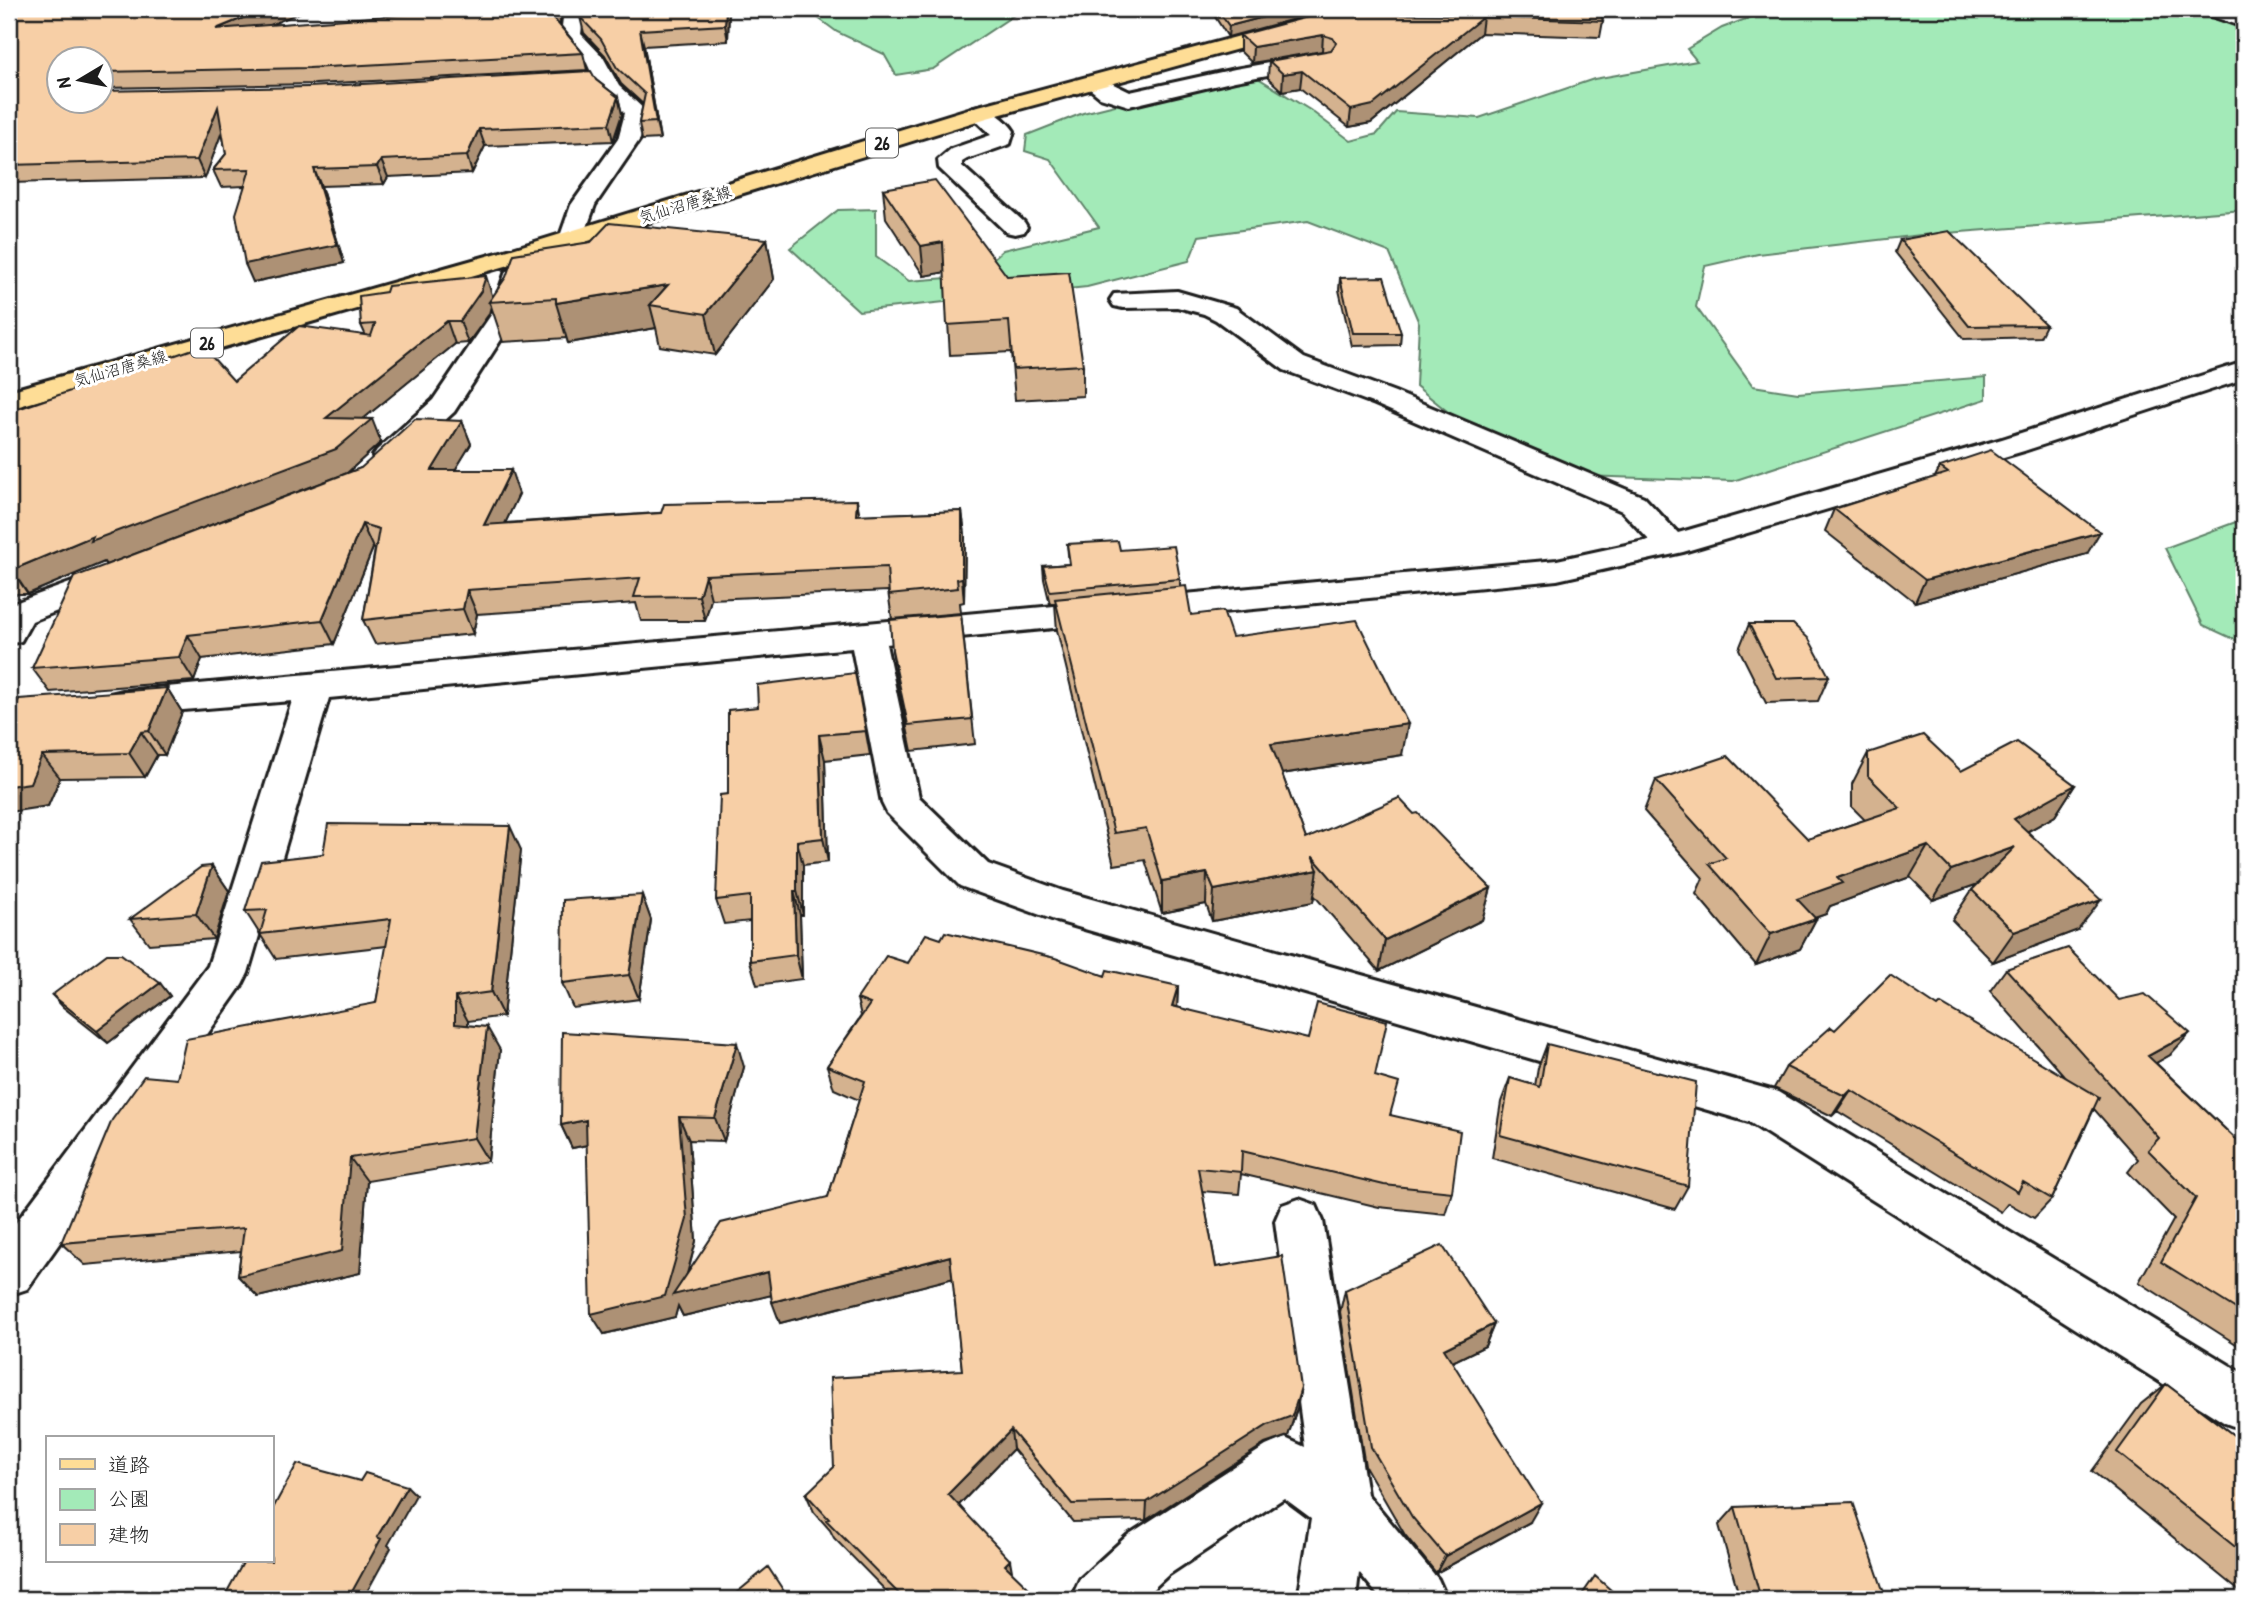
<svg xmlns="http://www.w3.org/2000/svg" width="2253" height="1608" viewBox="0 0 2253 1608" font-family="'Patrick Hand','Klee One',sans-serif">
  <rect width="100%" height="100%" fill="#fff"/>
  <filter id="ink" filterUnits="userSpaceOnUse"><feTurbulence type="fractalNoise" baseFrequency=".0143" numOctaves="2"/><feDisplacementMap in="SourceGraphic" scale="14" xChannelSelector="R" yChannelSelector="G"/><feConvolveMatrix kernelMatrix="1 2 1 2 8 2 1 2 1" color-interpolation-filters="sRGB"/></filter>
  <g filter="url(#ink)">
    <path fill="#a3eab8" stroke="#60836a" stroke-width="2" d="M 813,9 L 1023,9 L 933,69 L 896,75 L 884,54 L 837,32 L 814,15 Z
      M 1772,9 L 2191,9 L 2244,30 L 2244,210 L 1921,235 L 1758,254 L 1705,266 L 1696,307 L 1753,386 L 1798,393 L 1986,377 L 1986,399 L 1733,481 L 1582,476 L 1494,449 L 1416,386 L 1419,323 L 1389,252 L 1308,221 L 1199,236 L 1189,261 L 1087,287 L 859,311 L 790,248 L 838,210 L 876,209 L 876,257 L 909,281 L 973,276 L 1003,250 L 1099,227 L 1050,159 L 1025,151 L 1027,135 L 1083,113 L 1115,105 L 1158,101 L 1214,84 L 1258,78 L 1310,110 L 1351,141 L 1377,134 L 1396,112 L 1479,118 L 1594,79 L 1697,61 L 1687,49 L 1722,28 Z
      M 2244,519 L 2244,644 L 2203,625 L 2165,548 Z"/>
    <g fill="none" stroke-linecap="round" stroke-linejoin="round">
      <g stroke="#1c1c1c" stroke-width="6">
        <path id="street" d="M 564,9 L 584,9 L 581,34 L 603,57 L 619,86 L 647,112 L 640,139 L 595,205 L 581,244 L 572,247 L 563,244 L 559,239 L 571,205 L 618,139 L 625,113 L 602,94 L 597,85 L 544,87 L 536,86 L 533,81 L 536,76 L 544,75 L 591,72 L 587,63 L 561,35 Z
          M 2199,9 L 2227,9 L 2244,14 L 2244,27 L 2202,13 Z
          M 1320,54 L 1327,56 L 1330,60 L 1327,64 L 1235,81 L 1129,106 L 1100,97 L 1084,84 L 1087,79 L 1103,79 L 1130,92 L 1235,69 Z
          M 979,106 C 992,109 1007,120 1014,131 L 1010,144 L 967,159 L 962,162 L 962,166 L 1024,222 L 1027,227 L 1024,232 L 1015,234 L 1006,232 L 939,168 L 938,160 L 951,149 L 991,135 L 968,113 L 971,108 Z
          M 515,269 L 524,271 L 528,277 L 517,315 L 454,412 L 399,462 L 388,465 L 377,462 L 373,456 L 377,450 L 433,400 L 491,315 L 506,271 Z
          M 1177,291 L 1236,308 L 1304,358 L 1395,392 L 1644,497 L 1678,533 L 2002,439 L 2244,362 L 2244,379 L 2024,451 L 1683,552 L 1557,580 L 886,644 L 919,797 L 988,864 L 1063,891 L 1778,1092 L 2244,1374 L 2244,1430 L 2225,1423 L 1749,1122 L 1057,921 L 960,886 L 887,813 L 882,803 L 852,648 L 329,698 L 248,973 L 242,985 L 27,1289 L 9,1295 L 9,1232 L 208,966 L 292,701 L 123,715 L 110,712 L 105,703 L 110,694 L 123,691 L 1557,560 L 1649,540 L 1622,511 L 1375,404 L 1284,370 L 1216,320 L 1204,314 L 1177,307 L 1123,308 L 1114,306 L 1110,300 L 1114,294 Z
          M 114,567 L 126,570 L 131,577 L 126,584 L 32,621 L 21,641 L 9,644 L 9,605 Z
          M 1299,1199 L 1316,1205 L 1323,1221 L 1367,1494 L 1438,1579 L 1447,1599 L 1381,1599 L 1359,1572 L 1356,1599 L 1298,1599 L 1311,1518 L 1284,1498 L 1168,1575 L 1142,1599 L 1071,1599 L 1080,1579 L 1128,1535 L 1266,1446 L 1285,1438 L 1305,1447 L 1275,1221 L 1282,1205 Z"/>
      </g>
      <g stroke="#1c1c1c" stroke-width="6">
        <path id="primary" d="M 1341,9 L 1372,9 L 1369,13 L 987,118 L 530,259 L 9,409 L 9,391 L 512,249 L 971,108 Z"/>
      </g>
      <use href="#street" fill="#fff" fill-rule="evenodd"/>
      <use href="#primary" fill="#fedd96" fill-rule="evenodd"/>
    </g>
    <path fill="#d4b28f" stroke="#1c1c1c" stroke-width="2" d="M 17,9 L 308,9 L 269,25 L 562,9 L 560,25 L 583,53 L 587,70 L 315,84 L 102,88 L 102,90 L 102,60 L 60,102 L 309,87 L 596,80 L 618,97 L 622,114 L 613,141 L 485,146 L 472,173 L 388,177 L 384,184 L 321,186 L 344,263 L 253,282 L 245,186 L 221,187 L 213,170 L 226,154 L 222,131 L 205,178 L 9,183 L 9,14 Z
      M 581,9 L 729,9 L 728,41 L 644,46 L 660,139 L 642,140 L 639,123 L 643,104 L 621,84 L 605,55 L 584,33 L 580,17 Z
      M 1210,9 L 1310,9 L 1309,15 L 1228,37 Z
      M 1475,9 L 1614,9 L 1600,13 L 1603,21 L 1600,37 L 1481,33 L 1371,123 L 1349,127 L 1300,88 L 1282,91 L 1268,78 L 1269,61 L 1322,52 L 1252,63 L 1240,51 L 1240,35 L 1475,15 Z
      M 883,189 L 1007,276 L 1083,365 L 1083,396 L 1015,400 L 1011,352 L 950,355 L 945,272 L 924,276 L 886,218 Z
      M 767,239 L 774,279 L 715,355 L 660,346 L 656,328 L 568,343 L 567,338 L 503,342 L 491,306 L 489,314 L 468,343 L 455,344 L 364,418 L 381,442 L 347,473 L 361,468 L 462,421 L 471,444 L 455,470 L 519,494 L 505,523 L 857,500 L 859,515 L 962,511 L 965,535 L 964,602 L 960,603 L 961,613 L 892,619 L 888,591 L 711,599 L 705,621 L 641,621 L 636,603 L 477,614 L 473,634 L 375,644 L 363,620 L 375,549 L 373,548 L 334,644 L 202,659 L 194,681 L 50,692 L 32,668 L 106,565 L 104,562 L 28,594 L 14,594 L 9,587 L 9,412 L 234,381 L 366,336 L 361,325 Z
      M 1900,240 L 2046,325 L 2040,337 L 1964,339 L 1895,252 Z
      M 1340,278 L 1401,333 L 1400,345 L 1352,346 L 1339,290 Z
      M 1940,467 L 2087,554 L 1915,602 L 1825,531 L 1834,509 L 1935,477 Z
      M 1067,544 L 1120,550 L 1180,579 L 1180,587 L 1191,615 L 1232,637 L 1402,755 L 1282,774 L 1306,839 L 1414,814 L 1491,888 L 1482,920 L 1379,971 L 1314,895 L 1313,902 L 1212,921 L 1206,904 L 1162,913 L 1145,860 L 1114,865 L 1057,630 L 1055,604 L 1050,604 L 1044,579 L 1043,566 L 1069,564 Z
      M 961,614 L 975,744 L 912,751 L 896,676 L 892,650 Z
      M 1749,624 L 1829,676 L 1818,701 L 1766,703 L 1739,649 Z
      M 855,673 L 870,755 L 825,760 L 828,862 L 803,865 L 803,915 L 800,915 L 802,979 L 757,985 L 750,961 L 750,921 L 724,924 L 716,900 L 728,794 L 758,707 Z
      M 167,688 L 182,712 L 165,755 L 157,755 L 145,777 L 60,778 L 48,806 L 9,717 Z
      M 1868,753 L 1961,771 L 2075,785 L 2055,816 L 2027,832 L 2078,930 L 1993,962 L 1952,920 L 1972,890 L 1978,884 L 1933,900 L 1910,877 L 1830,906 L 1826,914 L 1815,918 L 1816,919 L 1800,949 L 1756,965 L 1696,894 L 1703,878 L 1644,811 L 1656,780 L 1808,839 L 1865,820 L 1852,807 L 1852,784 Z
      M 521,850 L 503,1016 L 468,1021 L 468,1025 L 500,1050 L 488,1161 L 367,1181 L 360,1273 L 258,1297 L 238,1276 L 241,1251 L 85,1265 L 61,1243 L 177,1079 L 376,1003 L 387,946 L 276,959 L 245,911 Z
      M 212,866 L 229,891 L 214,939 L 149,944 L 130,919 Z
      M 642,895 L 651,920 L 639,999 L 573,1008 L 562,983 Z
      M 941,939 L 1105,976 L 1178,986 L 1177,1007 L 1375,1076 L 1391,1115 L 1452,1192 L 1445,1214 L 1379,1207 L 1241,1174 L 1239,1194 L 1202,1191 L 1216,1267 L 1297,1408 L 1288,1436 L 1265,1444 L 1146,1520 L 1073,1522 L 1013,1449 L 959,1505 L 1012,1572 L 1038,1597 L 1039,1599 L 894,1599 L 834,1538 L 830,1530 L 814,1512 L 806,1494 L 962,1370 L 953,1278 L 780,1323 L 771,1295 L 683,1316 L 678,1306 L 675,1317 L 604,1334 L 587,1145 L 572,1148 L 561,1125 L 744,1067 L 724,1141 L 689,1140 L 696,1241 L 688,1272 L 828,1197 L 859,1100 L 834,1089 L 827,1066 L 861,1016 L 857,999 Z
      M 2006,969 L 2170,1055 L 2156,1063 L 2244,1147 L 2244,1349 L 2139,1282 L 2174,1219 L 2128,1172 L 2138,1159 L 2094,1109 L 2052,1199 L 2034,1218 L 2008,1203 L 2001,1212 L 1837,1111 L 1832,1116 L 1774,1088 L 1786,1067 L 1835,1030 L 1938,1007 L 2067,1079 L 1990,991 Z
      M 160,983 L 170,996 L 108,1043 L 63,1007 L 52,995 Z
      M 1547,1044 L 1688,1186 L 1675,1209 L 1492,1158 L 1501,1102 L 1510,1078 L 1535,1086 L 1538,1068 Z
      M 1345,1290 L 1494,1324 L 1485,1346 L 1452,1362 L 1530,1522 L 1436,1573 L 1405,1535 L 1365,1466 L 1340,1312 Z
      M 2166,1384 L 2244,1443 L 2244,1595 L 2092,1471 L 2141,1404 Z
      M 1735,1507 L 1886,1599 L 1740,1599 L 1719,1525 Z"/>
    <path fill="#ad9174" stroke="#1c1c1c" stroke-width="2" d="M 265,9 L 308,9 L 223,45 L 216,29 Z
      M 556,9 L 562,9 L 558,35 L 554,19 Z
      M 726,9 L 729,9 L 728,41 L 725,25 Z
      M 1294,9 L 1310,9 L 1309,15 L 1228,37 L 1229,26 Z
      M 1594,9 L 1614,9 L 1592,16 Z
      M 1483,17 L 1481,33 L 1371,123 L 1349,127 L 1351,110 Z
      M 640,30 L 644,46 L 660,139 L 656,122 Z
      M 1323,35 L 1322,51 L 1252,63 L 1253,47 Z
      M 1302,71 L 1300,88 L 1282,91 L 1283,74 Z
      M 618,97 L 622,114 L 613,141 L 609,124 Z
      M 218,107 L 225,123 L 205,178 L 197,160 Z
      M 479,129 L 485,146 L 472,173 L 467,156 Z
      M 381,160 L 388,177 L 384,184 L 377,167 Z
      M 314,169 L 321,186 L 344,263 L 253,282 L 245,264 Z
      M 767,239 L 774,279 L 715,355 L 706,314 Z
      M 943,242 L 946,272 L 924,276 L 921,246 Z
      M 486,276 L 493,298 L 489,302 L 491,306 L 489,314 L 468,343 L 460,321 Z
      M 668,285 L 650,305 L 656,328 L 568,343 L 556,303 Z
      M 447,321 L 455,344 L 336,441 L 326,418 Z
      M 372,419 L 381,442 L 347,473 L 106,565 L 104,562 L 28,594 L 12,570 Z
      M 462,421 L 471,444 L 441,493 L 432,470 Z
      M 511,470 L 519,494 L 493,549 L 484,525 Z
      M 857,500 L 861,524 L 856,515 Z
      M 962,511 L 965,535 L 964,602 L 962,578 Z
      M 362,524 L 373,548 L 334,644 L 322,620 Z
      M 2100,532 L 2087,554 L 1915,602 L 1925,580 Z
      M 705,575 L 711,599 L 705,621 L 699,596 Z
      M 467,590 L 477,614 L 473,634 L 463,609 Z
      M 188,635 L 202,659 L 194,681 L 179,657 Z
      M 167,688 L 182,712 L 165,755 L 149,731 Z
      M 1408,724 L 1402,755 L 1268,776 L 1271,744 Z
      M 141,732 L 157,755 L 145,777 L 129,753 Z
      M 819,735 L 825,760 L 828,862 L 823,838 Z
      M 42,755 L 60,778 L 48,806 L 9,812 L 9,786 Z
      M 2075,785 L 2055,816 L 1994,850 L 2014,819 Z
      M 510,826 L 521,850 L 503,1016 L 491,992 Z
      M 797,841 L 803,865 L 803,915 L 797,891 Z
      M 1928,846 L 1910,877 L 1830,906 L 1826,914 L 1782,929 L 1797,899 L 1837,878 Z
      M 2015,847 L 1995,878 L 1933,900 L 1951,870 Z
      M 212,866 L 229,891 L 214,939 L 196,914 Z
      M 1318,870 L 1313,902 L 1212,921 L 1214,890 Z
      M 1207,873 L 1206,904 L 1162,913 L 1162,881 Z
      M 1491,888 L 1482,920 L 1379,971 L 1385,940 Z
      M 794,891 L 800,915 L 802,979 L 796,955 Z
      M 642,895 L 651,920 L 639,999 L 629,975 Z
      M 2101,900 L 2078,930 L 1993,962 L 2014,932 Z
      M 1816,919 L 1800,949 L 1756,965 L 1771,934 Z
      M 160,983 L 170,996 L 108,1043 L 97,1031 Z
      M 1178,986 L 1177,1010 L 1172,1006 Z
      M 455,997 L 468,1021 L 469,1048 L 455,1024 Z
      M 487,1027 L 500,1050 L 488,1161 L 474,1138 Z
      M 2190,1033 L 2170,1055 L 2129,1078 L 2148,1056 Z
      M 737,1043 L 744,1067 L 724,1141 L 715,1118 Z
      M 1851,1090 L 1837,1111 L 1832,1116 L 1845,1096 Z
      M 679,1117 L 689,1140 L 696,1241 L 682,1292 L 768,1272 L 776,1294 L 683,1316 L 678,1306 L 675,1317 L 604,1334 L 591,1314 Z
      M 586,1120 L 597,1143 L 572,1148 L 561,1125 Z
      M 350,1158 L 367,1181 L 360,1273 L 258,1297 L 238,1276 Z
      M 950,1256 L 954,1278 L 780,1323 L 772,1302 Z
      M 1494,1324 L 1485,1346 L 1436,1370 L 1444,1349 Z
      M 1301,1388 L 1297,1408 L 1288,1436 L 1265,1444 L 1146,1520 L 1147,1502 Z
      M 1011,1430 L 1013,1449 L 952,1512 L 948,1494 Z
      M 407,1486 L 416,1495 L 388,1545 L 391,1548 L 363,1599 L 348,1599 L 377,1537 Z
      M 1541,1503 L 1530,1522 L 1436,1573 L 1445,1556 Z
      M 1010,1560 L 1013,1577 L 1005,1565 Z"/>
    <path fill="#f7cfa6" stroke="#1c1c1c" stroke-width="2" d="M 17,9 L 265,9 L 216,29 L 475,9 L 556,9 L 554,19 L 583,53 L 309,68 L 102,72 L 102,60 L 60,60 L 60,102 L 102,102 L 102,91 L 309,87 L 591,71 L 596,80 L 618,97 L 609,124 L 479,129 L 467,156 L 381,160 L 377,167 L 314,169 L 337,245 L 245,264 L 236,214 L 250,169 L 213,170 L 226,154 L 218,107 L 197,160 L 9,165 L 9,14 Z
      M 581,9 L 726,9 L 725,25 L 640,30 L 656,122 L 639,123 L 645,94 L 617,68 L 601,39 L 580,17 Z
      M 1217,9 L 1294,9 L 1229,26 Z
      M 1477,9 L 1599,9 L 1603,21 L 1483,17 L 1373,105 L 1351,110 L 1302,71 L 1283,74 L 1269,61 L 1331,50 L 1336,43 L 1333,38 L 1323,35 L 1253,47 L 1240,35 L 1319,14 L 1477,15 Z
      M 935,180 L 1007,276 L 1069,272 L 1083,365 L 1013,369 L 1009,321 L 947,325 L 943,242 L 921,246 L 883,189 Z
      M 609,223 L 767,239 L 706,314 L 650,305 L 668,285 L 556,303 L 556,298 L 489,302 L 506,277 L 514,254 L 591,242 Z
      M 1949,231 L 2046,325 L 1969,326 L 1900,240 Z
      M 486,276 L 481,291 L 460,321 L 447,321 L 326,418 L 372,419 L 336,449 L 91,541 L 93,536 L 12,570 L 9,570 L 9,412 L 202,346 L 234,381 L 299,326 L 371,336 L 375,324 L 361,325 L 359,296 L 386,292 L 388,286 Z
      M 1384,277 L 1401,333 L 1353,333 L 1340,278 Z
      M 415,419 L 462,421 L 432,470 L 511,470 L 484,525 L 661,513 L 664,504 L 857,500 L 856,515 L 962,511 L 962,578 L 957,579 L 958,588 L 889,595 L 887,567 L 705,575 L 699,596 L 634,597 L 640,578 L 467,590 L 463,609 L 363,620 L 379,529 L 362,524 L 322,620 L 188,635 L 179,657 L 32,668 L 74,577 L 361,468 Z
      M 1991,450 L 2100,532 L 1925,580 L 1834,509 L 1948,473 L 1940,467 Z
      M 1118,541 L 1120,550 L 1174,546 L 1180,579 L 1050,591 L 1043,566 L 1070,564 L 1067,544 Z
      M 1186,586 L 1191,615 L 1223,611 L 1232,637 L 1357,620 L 1408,724 L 1271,744 L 1306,839 L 1399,798 L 1414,814 L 1418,813 L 1491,888 L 1385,940 L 1312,856 L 1318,870 L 1214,890 L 1207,873 L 1162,881 L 1146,828 L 1114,833 L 1055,599 Z
      M 961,614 L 972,719 L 908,725 L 892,650 L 890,620 Z
      M 1749,624 L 1793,624 L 1809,639 L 1829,676 L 1776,678 Z
      M 855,673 L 866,731 L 819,735 L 823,838 L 797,841 L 797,891 L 794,891 L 796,955 L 750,961 L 750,896 L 716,900 L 720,795 L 728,794 L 728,710 L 758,707 L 757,685 Z
      M 167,688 L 149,731 L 141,732 L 129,753 L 42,755 L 30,783 L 9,786 L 9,717 L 11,717 L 19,699 Z
      M 1923,735 L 1961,771 L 2017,742 L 2075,785 L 2014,819 L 2101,900 L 2014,932 L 1972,890 L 2015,847 L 1951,870 L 1928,846 L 1837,878 L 1842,883 L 1797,899 L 1816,919 L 1771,934 L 1709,864 L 1726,858 L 1656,780 L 1728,756 L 1808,839 L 1900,808 L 1868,776 L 1868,753 Z
      M 328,824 L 510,826 L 491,992 L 455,997 L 455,1024 L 487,1027 L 474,1138 L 350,1158 L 342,1251 L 238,1276 L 244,1228 L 61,1243 L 112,1120 L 144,1076 L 177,1079 L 186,1039 L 376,1003 L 391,919 L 260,934 L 267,910 L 245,911 L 261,861 L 323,854 Z
      M 212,866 L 196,914 L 130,919 L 201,867 Z
      M 642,895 L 629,975 L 562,983 L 563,900 Z
      M 945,932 L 1055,958 L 1105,976 L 1107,970 L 1178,986 L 1172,1006 L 1308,1039 L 1317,1003 L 1387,1021 L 1375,1076 L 1399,1083 L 1390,1115 L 1460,1131 L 1452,1192 L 1384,1185 L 1242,1151 L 1241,1172 L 1198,1168 L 1216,1267 L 1282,1256 L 1301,1388 L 1292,1416 L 1268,1425 L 1147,1502 L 1072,1504 L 1011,1430 L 948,1494 L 1010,1560 L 1005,1565 L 1038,1597 L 1037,1599 L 904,1599 L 826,1520 L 829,1519 L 806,1494 L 834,1467 L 830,1378 L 962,1370 L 950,1256 L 772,1302 L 768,1272 L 673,1295 L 721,1223 L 828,1197 L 865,1081 L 827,1066 L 870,1004 L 857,999 L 886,956 L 908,963 L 926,934 L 941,939 Z
      M 2068,948 L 2119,1000 L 2145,994 L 2190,1033 L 2148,1056 L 2244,1147 L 2244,1314 L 2161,1262 L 2196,1198 L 2148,1150 L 2159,1138 L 2006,969 Z
      M 107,954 L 121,954 L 160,983 L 97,1031 L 52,995 Z
      M 1890,975 L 1938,1007 L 1941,1004 L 2099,1097 L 2052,1199 L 2023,1182 L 2018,1192 L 1851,1090 L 1845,1096 L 1786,1067 L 1831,1027 L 1835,1030 Z
      M 562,1032 L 737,1043 L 715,1118 L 679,1117 L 687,1219 L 665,1296 L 591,1314 L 586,1120 L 561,1125 Z
      M 1547,1044 L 1696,1082 L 1688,1186 L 1500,1135 L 1510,1078 L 1540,1087 Z
      M 1442,1245 L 1494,1324 L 1444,1349 L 1541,1503 L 1445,1556 L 1412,1517 L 1371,1447 L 1345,1290 Z
      M 2166,1384 L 2244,1443 L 2244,1554 L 2117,1452 Z
      M 297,1464 L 360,1481 L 365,1473 L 407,1486 L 377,1537 L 381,1539 L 348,1599 L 223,1599 L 244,1561 L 271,1561 L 271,1512 Z
      M 1853,1502 L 1886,1599 L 1761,1599 L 1735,1507 Z
      M 768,1567 L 789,1599 L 729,1599 Z
      M 1595,1576 L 1621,1599 L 1579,1599 Z"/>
  </g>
  <g text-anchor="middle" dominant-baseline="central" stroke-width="6" stroke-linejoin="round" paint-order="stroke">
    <g font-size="16" fill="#1c1c1c" stroke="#fff">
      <text transform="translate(685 204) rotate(-17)">気仙沼唐桑線</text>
      <text transform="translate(120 368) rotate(-16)">気仙沼唐桑線</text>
    </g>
    <g fill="#fff" stroke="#606060" stroke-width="2">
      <rect x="866" y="128.5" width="32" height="29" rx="5"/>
      <rect x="191" y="328.5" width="32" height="29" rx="5"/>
    </g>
    <g font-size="18" font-weight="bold" fill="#1c1c1c">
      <text x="882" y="143">26</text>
      <text x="207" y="343">26</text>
    </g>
  </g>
  <rect width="2253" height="1608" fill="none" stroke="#fff" stroke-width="35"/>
  <rect x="18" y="18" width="2218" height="1573" fill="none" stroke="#1c1c1c" stroke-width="2.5" filter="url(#ink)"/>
  <rect x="46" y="1436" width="228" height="126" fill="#ffffff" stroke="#a4a4a4" stroke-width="2"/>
  <rect x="60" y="1459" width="35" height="10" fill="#fedd96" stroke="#a4a4a4" stroke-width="2"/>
  <text x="108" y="1472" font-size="21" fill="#1c1c1c">道路</text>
  <rect x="60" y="1489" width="35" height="21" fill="#a3eab8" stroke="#a4a4a4" stroke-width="2"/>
  <text x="108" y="1506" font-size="21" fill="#1c1c1c">公園</text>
  <rect x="60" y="1524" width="35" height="21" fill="#f7cfa6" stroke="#a4a4a4" stroke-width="2"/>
  <text x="108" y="1542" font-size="21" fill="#1c1c1c">建物</text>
  <g transform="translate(80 80) rotate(260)"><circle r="33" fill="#ffffff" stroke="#a4a4a4" stroke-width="2"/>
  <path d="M0-5L12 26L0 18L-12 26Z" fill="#1c1c1c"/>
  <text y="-10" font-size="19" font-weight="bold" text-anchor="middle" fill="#1c1c1c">N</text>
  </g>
</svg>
